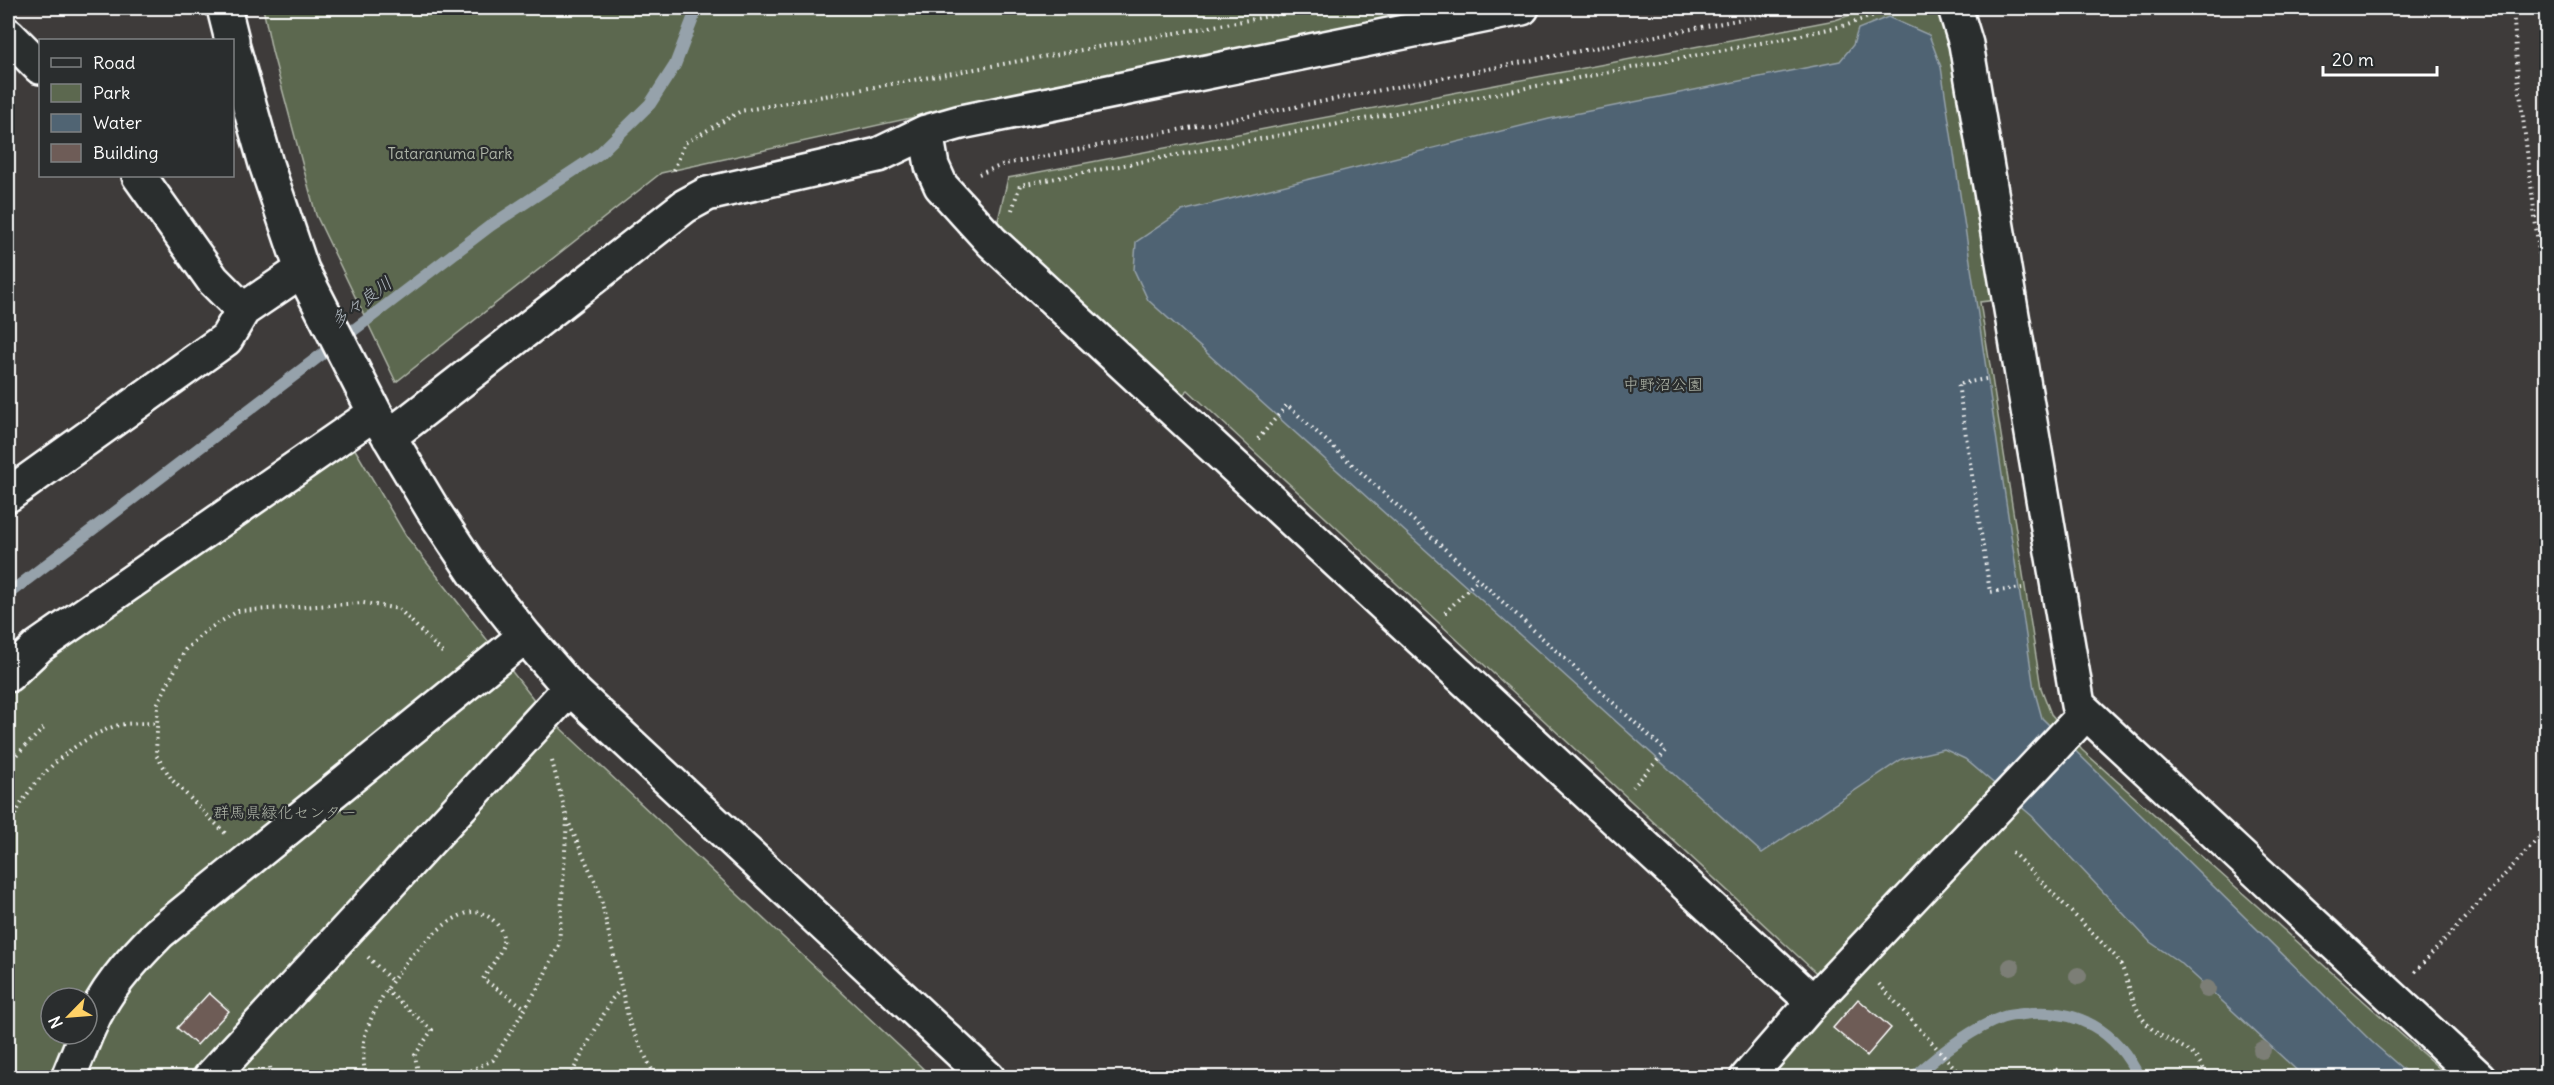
<svg xmlns="http://www.w3.org/2000/svg" width="2554" height="1085" viewBox="0 0 2554 1085" font-family="Delius,'Klee One',sans-serif">
  <rect width="100%" height="100%" fill="#3e3b3a"/>
  <filter id="ink" filterUnits="userSpaceOnUse"><feTurbulence type="fractalNoise" baseFrequency=".0167" numOctaves="2"/><feDisplacementMap in="SourceGraphic" scale="12" xChannelSelector="R" yChannelSelector="G"/><feConvolveMatrix kernelMatrix="1 2 1 2 8 2 1 2 1" color-interpolation-filters="sRGB"/></filter>
  <g filter="url(#ink)">
    <path fill="#5c684f" stroke="#aeb4a7" stroke-width="1.5" fill-rule="evenodd" d="M 263,8 L 1450,8 L 1133,69 L 661,173 L 396,382 L 316,215 L 272,51 Z
      M 1872,8 L 1940,8 L 1960,60 L 1996,300 L 1980,302 L 2041,688 L 2051,714 L 2082,750 L 2449,1077 L 1768,1077 L 1841,996 L 1188,390 L 1180,397 L 996,229 L 1008,178 L 1835,20 Z
      M 353,446 L 406,536 L 535,701 L 556,724 L 932,1077 L 8,1078 L 8,691 L 57,643 ZM 51,998 L 87,998 L 87,1034 L 51,1034 Z"/>
    <path fill="#506473" stroke="#96a2ab" stroke-width="1.5" d="M 1888,17 L 1929,35 L 1941,67 L 2034,689 L 2042,718 L 2372,1042 L 2412,1077 L 2304,1077 L 2182,964 L 2150,942 L 2032,816 L 1965,759 L 1944,749 L 1902,759 L 1762,853 L 1148,300 L 1134,270 L 1136,242 L 1182,211 L 1549,119 L 1840,61 L 1853,45 L 1858,29 Z"/>
    <g fill="none" stroke-linecap="round" stroke-linejoin="round">
      <path stroke="#96a2ab" stroke-width="12" d="M 8,594 L 490,226 L 599,154 L 650,104 L 675,65 L 697,8
        M 1913,1078 C 1938,1055 1969,1030 2001,1018 C 2007,1015 2016,1015 2023,1014 C 2076,1007 2117,1030 2139,1078"/>
    </g>
    <path fill="#6e5c57" stroke="#fff" stroke-width="1.5" d="M 209,993 L 229,1011 L 197,1045 L 177,1028 Z
      M 1858,999 L 1891,1028 L 1867,1056 L 1833,1028 Z"/>
    <g fill="none" stroke-linecap="round" stroke-linejoin="round">
      <g stroke="#fff" stroke-width="38">
        <path id="minor" d="M 224,8 L 232,40
          M 1955,8 L 1966,44 L 2078,705 L 2479,1078
          M 8,35 L 40,67
          M 232,44 L 266,164 L 302,270 L 375,413 L 433,510 L 474,572 L 525,636 L 570,688 L 988,1078
          M 926,132 L 932,166 L 941,186 L 992,242 L 1813,1002
          M 139,176 L 213,280 L 243,310
          M 389,437 L 685,206 L 707,194 L 878,155 L 926,132 L 961,122 L 1522,8
          M 8,495 L 226,339 L 243,310 L 302,270
          M 8,675 L 39,646 L 375,413
          M 87,1032 C 103,992 129,963 159,933 L 525,636
          M 68,1078 L 86,1034
          M 210,1078 L 570,688
          M 1747,1078 L 1813,1002 L 2086,713"/>
      </g>
      <path stroke="#fff" stroke-width="4" stroke-dasharray="1.5 4.5" stroke-linecap="butt" d="M 2513,8 L 2518,76 L 2546,310
        M 2540,8 L 2546,60
        M 674,170 L 685,143 L 741,111 L 1315,8
        M 979,174 L 1005,164 L 1798,8
        M 1012,210 L 1020,185 L 1792,37 L 1847,25 L 1894,8
        M 1986,379 L 1958,384 L 1990,592 L 2022,588
        M 1258,439 L 1287,405 L 1666,751 L 1633,787
        M 1445,613 L 1478,579
        M 552,761 L 567,819 L 599,891 L 630,1025 L 656,1078
        M 8,763 L 45,727
        M 8,831 C 25,784 68,743 115,726 C 128,722 144,724 158,723
        M 225,833 L 173,781 L 156,755 L 158,703 L 185,650 L 207,630 L 238,611 L 363,603 L 399,609 L 445,655
        M 2012,852 L 2117,958 C 2129,977 2130,1001 2143,1019 C 2164,1048 2195,1039 2207,1078
        M 368,957 L 391,980
        M 2415,972 L 2546,830
        M 1879,984 L 1964,1078
        M 386,990 L 432,1030 L 415,1055 L 419,1078
        M 270,1067 L 272,1078
        M 366,1078 C 363,1065 362,1044 366,1032 C 378,993 427,926 467,913 C 485,907 509,929 502,947 C 498,958 489,969 483,979 L 525,1008
        M 454,1078 L 493,1060 L 539,986 L 559,945 L 567,820
        M 569,1078 L 612,999 L 620,990
        M 2027,1078 L 2055,1069 L 2072,1078"/>
      <use href="#minor" stroke="#2a2d2e" stroke-width="33"/>
    </g>
    <g fill="#7c7e76">
      <circle cx="2011" cy="967" r="9"/>
      <circle cx="2078" cy="976" r="9"/>
      <circle cx="2207" cy="989" r="9"/>
      <circle cx="2262" cy="1050" r="9"/>
    </g>
  </g>
  <g text-anchor="middle" dominant-baseline="central" stroke-width="4.5" stroke-linejoin="round" paint-order="stroke">
    <g font-size="16" fill="#aeb4a7" stroke="#2a2d2e">
      <text x="450" y="153">Tataranuma Park</text>
      <text x="1663" y="384">中野沼公園</text>
      <text x="285" y="812">群馬県緑化センター</text>
    </g>
    <g font-size="18" font-style="italic" fill="#b0b9c0" stroke="#2a2d2e">
      <text transform="translate(361 302) rotate(-37)">多々良川</text>
    </g>
  </g>
  <rect width="2554" height="1085" fill="none" stroke="#2a2d2e" stroke-width="30"/>
  <rect x="15" y="15" width="2524" height="1055" fill="none" stroke="#fff" stroke-width="2" filter="url(#ink)"/>
  <rect x="39" y="39" width="195" height="138" fill="#2a2d2e" stroke="#7f8182" stroke-width="1.5"/>
  <rect x="51" y="58" width="30" height="9" fill="#2a2d2e" stroke="#7f8182" stroke-width="1.5"/>
  <text x="93" y="69" font-size="18" fill="#ffffff">Road</text>
  <rect x="51" y="84" width="30" height="18" fill="#5c684f" stroke="#7f8182" stroke-width="1.5"/>
  <text x="93" y="99" font-size="18" fill="#ffffff">Park</text>
  <rect x="51" y="114" width="30" height="18" fill="#506473" stroke="#7f8182" stroke-width="1.5"/>
  <text x="93" y="129" font-size="18" fill="#ffffff">Water</text>
  <rect x="51" y="144" width="30" height="18" fill="#6e5c57" stroke="#7f8182" stroke-width="1.5"/>
  <text x="93" y="159" font-size="18" fill="#ffffff">Building</text>
  <g transform="translate(69 1016) rotate(245)"><circle r="28" fill="#2a2d2e" stroke="#7f8182" stroke-width="1.5"/>
  <path d="M0-4.5L10 22L0 15L-10 22Z" fill="#ffd166"/>
  <text y="-9" font-size="16" font-weight="bold" text-anchor="middle" fill="#ffffff">N</text>
  </g>
  <path d="M2323 66v9h114v-9" fill="none" stroke="#ffffff" stroke-width="3"/>
  <text x="2332" y="66" font-size="18" fill="#ffffff" stroke="#2a2d2e" stroke-width="4.5" paint-order="stroke">20 m</text>
</svg>
